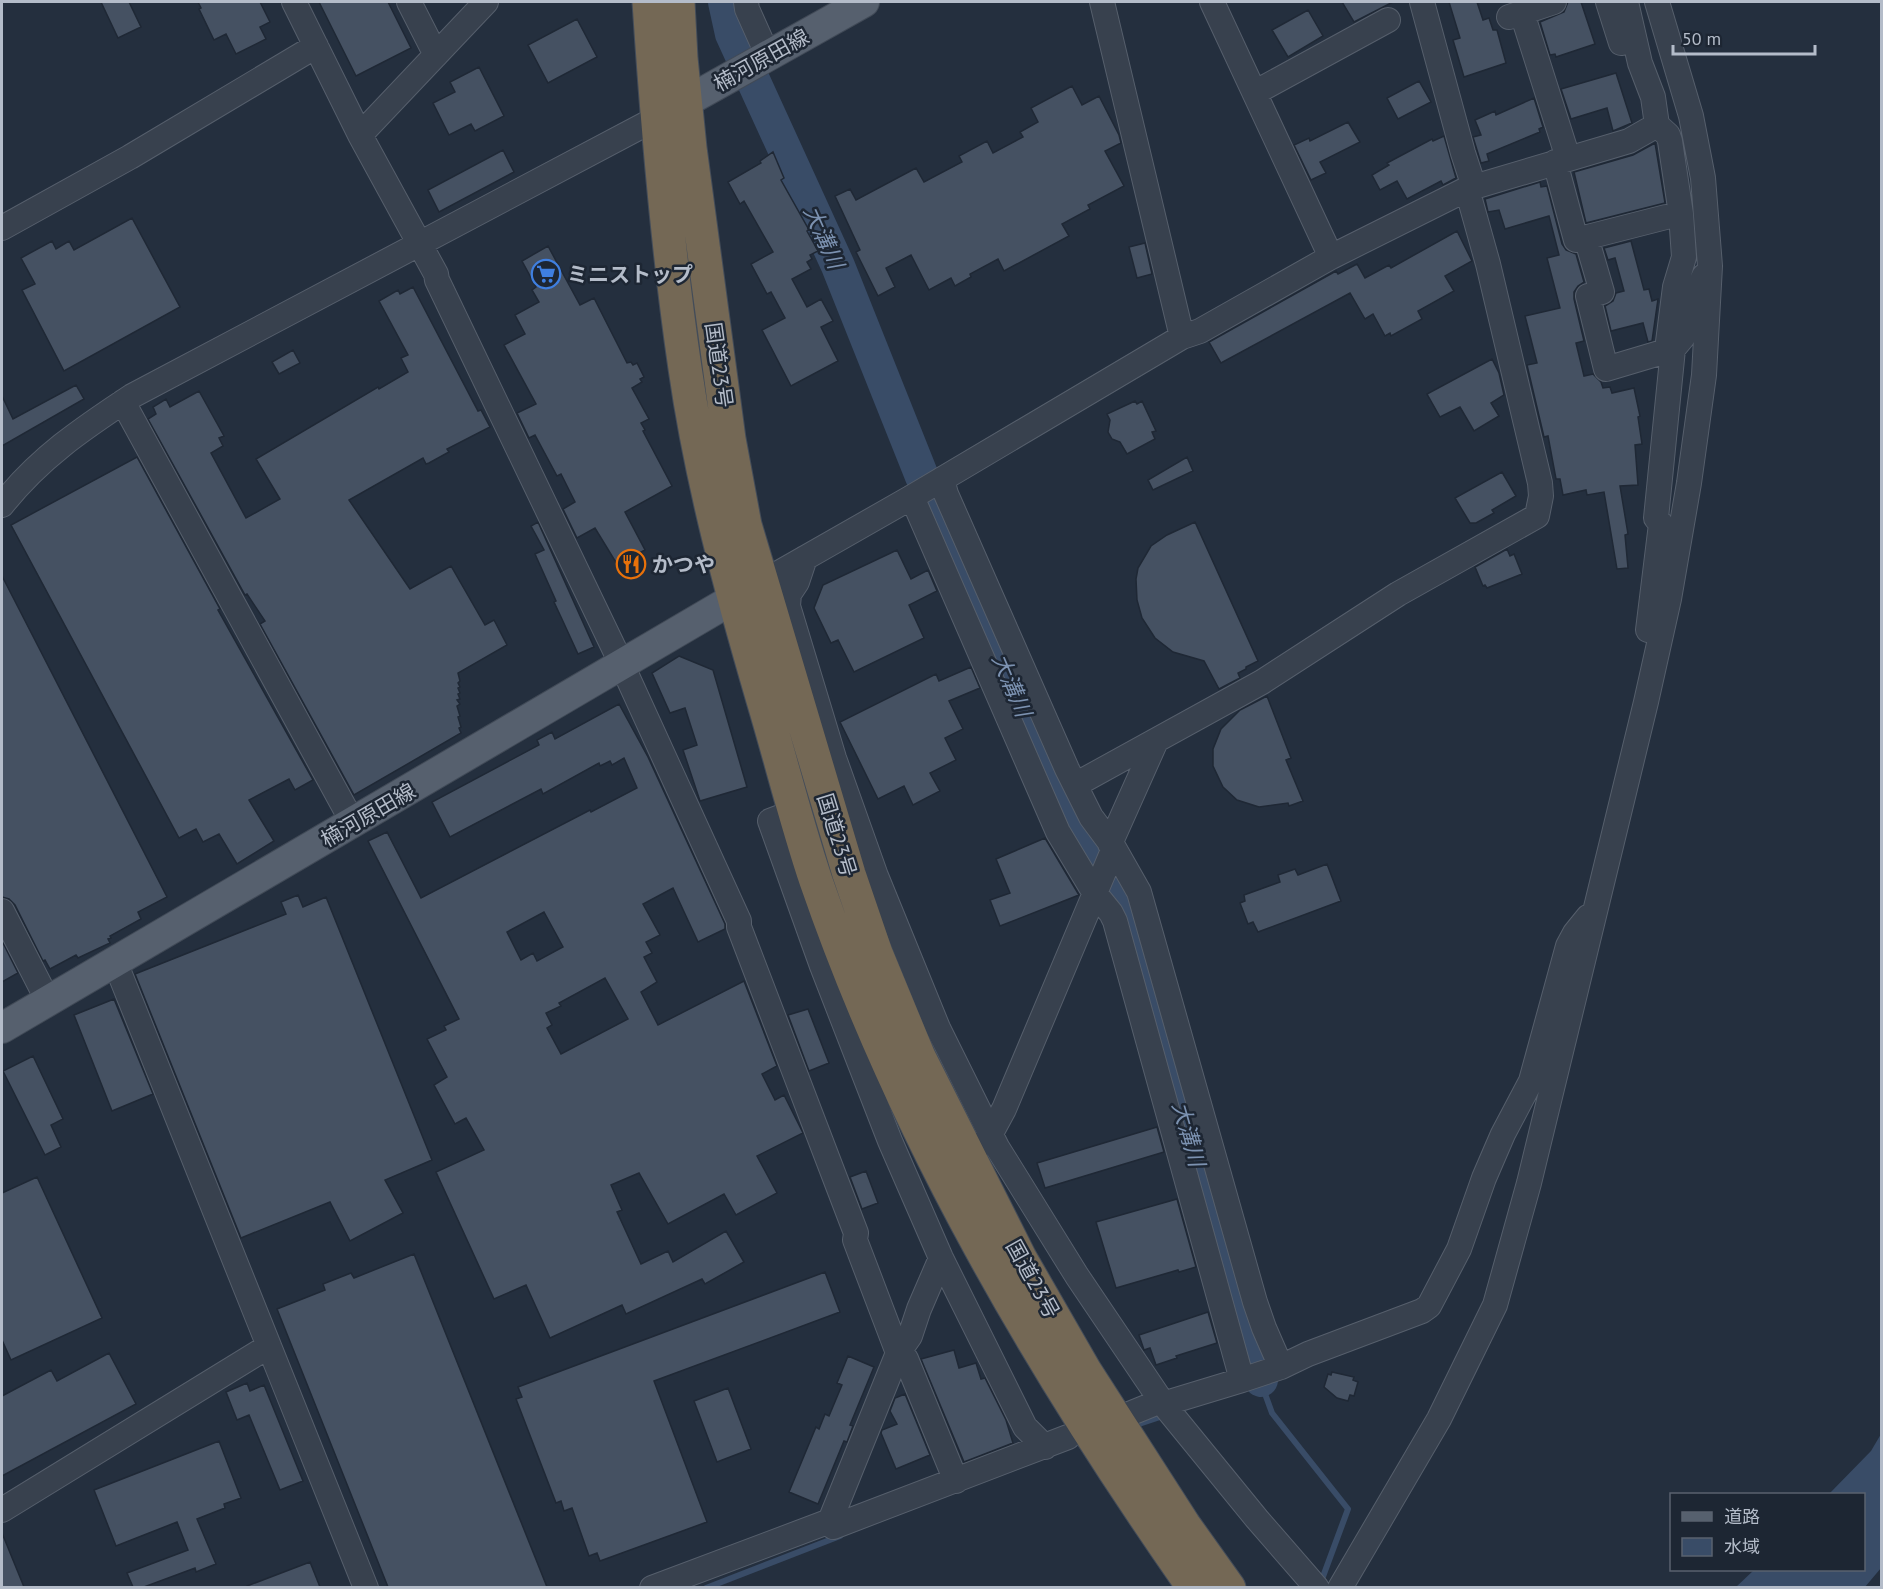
<svg xmlns="http://www.w3.org/2000/svg" width="1883" height="1589" viewBox="0 0 1883 1589" font-family="'PT Sans','Noto Sans JP',sans-serif">
  <rect width="100%" height="100%" fill="#242f3e"/>
  <path fill="#394c67" d="M 1881,1434 L 1881,1568 L 1865,1587 L 1736,1587 L 1754,1570 L 1864,1570 L 1864,1494 L 1829,1494 L 1871,1451 Z"/>
  <g fill="none" stroke-linecap="round" stroke-linejoin="round">
    <path stroke="#394c67" stroke-width="6" d="M 1260,1380 L 1272,1413 L 1348,1509 L 1321,1582
      M 1136,1425 L 1166,1415
      M 706,1588 L 840,1536"/>
    <path stroke="#394c67" stroke-width="34" d="M 725,2 L 732,34 L 838,266 L 921,474 L 1069,819 L 1093,861 L 1121,899 L 1132,927 L 1261,1380"/>
  </g>
  <path fill="#455162" stroke="#1f2835" stroke-width="1.5" fill-rule="evenodd" d="M 101,2 L 129,2 L 141,27 L 118,38 Z
    M 198,2 L 260,2 L 270,22 L 260,27 L 266,39 L 236,54 L 226,34 L 214,40 L 199,9 L 201,8 Z
    M 319,2 L 388,2 L 411,48 L 356,76 Z
    M 1342,2 L 1393,2 L 1354,22 Z
    M 1449,2 L 1477,2 L 1483,20 L 1489,18 L 1493,30 L 1497,30 L 1506,63 L 1464,77 L 1453,40 L 1460,38 Z
    M 1568,2 L 1581,2 L 1595,44 L 1556,57 L 1555,54 L 1550,55 L 1540,22 L 1564,12 Z
    M 1308,10 L 1323,36 L 1288,57 L 1272,30 Z
    M 577,19 L 597,57 L 548,83 L 528,45 Z
    M 479,67 L 504,116 L 475,131 L 471,124 L 449,135 L 433,103 L 455,92 L 450,82 Z
    M 1616,73 L 1632,123 L 1613,131 L 1607,108 L 1571,119 L 1561,89 Z
    M 1419,81 L 1431,102 L 1398,119 L 1387,98 Z
    M 1072,86 L 1082,105 L 1099,96 L 1119,135 L 1121,143 L 1105,151 L 1124,186 L 1088,205 L 1090,209 L 1062,224 L 1069,236 L 1004,271 L 998,259 L 970,274 L 971,277 L 955,286 L 951,278 L 929,290 L 911,255 L 886,268 L 895,287 L 878,296 L 856,252 L 860,250 L 835,196 L 850,189 L 856,200 L 916,168 L 924,182 L 962,162 L 959,156 L 987,141 L 993,153 L 1023,137 L 1020,132 L 1038,122 L 1031,108 Z
    M 1534,98 L 1543,127 L 1539,129 L 1540,132 L 1487,154 L 1489,161 L 1481,163 L 1473,137 L 1481,135 L 1475,120 L 1495,111 L 1496,115 Z
    M 1348,122 L 1360,142 L 1320,162 L 1326,173 L 1311,180 L 1294,145 L 1309,138 L 1310,141 Z
    M 1444,136 L 1456,178 L 1443,185 L 1441,181 L 1407,199 L 1397,181 L 1380,190 L 1372,175 L 1389,165 L 1387,163 L 1432,139 L 1433,141 Z
    M 1655,143 L 1665,203 L 1586,223 L 1574,172 L 1633,155 Z
    M 503,150 L 514,172 L 439,212 L 428,190 Z
    M 773,152 L 784,178 L 781,180 L 809,230 L 807,231 L 818,251 L 810,255 L 812,259 L 807,262 L 811,269 L 792,279 L 807,307 L 821,299 L 833,321 L 821,327 L 838,361 L 791,386 L 762,330 L 785,318 L 771,292 L 767,294 L 751,264 L 773,252 L 744,201 L 740,204 L 728,182 L 761,163 L 760,161 Z
    M 1540,182 L 1541,187 L 1547,186 L 1562,244 L 1566,250 L 1576,254 L 1584,282 L 1578,286 L 1574,292 L 1574,299 L 1584,341 L 1576,343 L 1584,376 L 1593,374 L 1601,382 L 1603,388 L 1610,387 L 1612,393 L 1634,388 L 1640,416 L 1638,417 L 1642,444 L 1635,445 L 1638,485 L 1620,486 L 1628,534 L 1625,535 L 1628,568 L 1617,569 L 1604,492 L 1587,495 L 1586,490 L 1563,495 L 1560,479 L 1556,479 L 1548,436 L 1544,437 L 1527,365 L 1537,363 L 1525,316 L 1560,308 L 1547,258 L 1559,255 L 1549,216 L 1505,229 L 1499,210 L 1488,212 L 1485,199 Z
    M 132,218 L 180,307 L 64,371 L 22,290 L 35,284 L 21,258 L 52,241 L 56,249 L 69,241 L 74,250 Z
    M 1457,231 L 1472,261 L 1445,276 L 1454,291 L 1418,311 L 1422,319 L 1391,336 L 1390,333 L 1385,336 L 1373,314 L 1365,319 L 1350,293 L 1221,363 L 1209,342 L 1336,271 L 1338,274 L 1357,264 L 1365,278 L 1389,265 L 1391,268 Z
    M 1631,241 L 1644,290 L 1649,289 L 1652,301 L 1658,299 L 1652,341 L 1648,342 L 1643,323 L 1611,331 L 1605,306 L 1613,301 L 1616,293 L 1624,291 L 1615,258 L 1608,260 L 1604,248 Z
    M 1145,243 L 1152,274 L 1137,278 L 1129,247 Z
    M 548,246 L 580,305 L 594,298 L 627,363 L 631,362 L 633,365 L 637,363 L 644,377 L 640,379 L 642,382 L 632,388 L 649,419 L 641,423 L 645,430 L 643,431 L 672,486 L 625,512 L 645,550 L 641,552 L 644,557 L 620,569 L 595,528 L 577,538 L 563,509 L 575,502 L 561,474 L 557,476 L 535,435 L 529,438 L 517,413 L 536,404 L 504,345 L 525,334 L 515,315 L 539,302 L 532,290 L 536,287 L 522,261 Z
    M 413,287 L 478,411 L 481,410 L 490,427 L 447,449 L 449,452 L 429,463 L 426,464 L 423,458 L 349,500 L 410,589 L 451,566 L 485,625 L 494,620 L 507,645 L 458,673 L 460,681 L 458,683 L 460,687 L 458,688 L 460,693 L 458,694 L 460,699 L 457,700 L 460,704 L 457,706 L 460,716 L 458,717 L 461,727 L 459,728 L 461,733 L 354,795 L 260,624 L 265,621 L 247,594 L 245,595 L 148,419 L 156,414 L 153,407 L 166,399 L 170,407 L 199,391 L 224,436 L 219,438 L 223,446 L 211,453 L 246,518 L 280,499 L 256,459 L 378,387 L 379,389 L 408,372 L 401,358 L 408,355 L 379,301 L 398,290 L 400,294 Z
    M 293,350 L 300,363 L 279,374 L 272,362 Z
    M 1492,359 L 1499,373 L 1504,395 L 1491,403 L 1499,416 L 1474,431 L 1460,407 L 1440,417 L 1427,394 Z
    M 76,385 L 84,399 L 2,446 L 2,396 L 13,419 Z
    M 1135,401 L 1137,404 L 1142,401 L 1156,431 L 1152,432 L 1155,439 L 1127,454 L 1120,442 L 1112,439 L 1108,432 L 1110,420 L 1107,414 Z
    M 137,457 L 220,609 L 218,610 L 313,780 L 295,790 L 289,779 L 249,800 L 274,841 L 237,864 L 219,834 L 203,842 L 196,829 L 179,838 L 11,525 Z
    M 1187,457 L 1193,471 L 1153,490 L 1148,480 Z
    M 1502,472 L 1516,496 L 1492,510 L 1494,513 L 1476,523 L 1470,523 L 1455,498 Z
    M 538,522 L 594,647 L 578,654 L 561,617 L 554,602 L 556,601 L 535,554 L 544,550 L 531,526 Z
    M 1195,522 L 1258,661 L 1246,667 L 1246,669 L 1238,673 L 1240,678 L 1219,689 L 1204,661 L 1173,652 L 1155,638 L 1142,618 L 1137,600 L 1136,579 L 1138,568 L 1151,546 L 1167,535 Z
    M 1507,549 L 1510,556 L 1514,554 L 1522,574 L 1487,588 L 1485,585 L 1483,586 L 1475,567 Z
    M 897,550 L 911,579 L 928,570 L 937,591 L 909,605 L 924,638 L 854,672 L 838,640 L 831,643 L 814,608 L 823,585 Z
    M 2,576 L 167,897 L 138,912 L 141,919 L 110,936 L 111,938 L 108,939 L 110,943 L 78,958 L 76,955 L 50,969 L 45,960 L 43,961 L 15,905 L 9,899 L 2,897 Z
    M 679,656 L 713,670 L 747,787 L 700,801 L 683,750 L 697,745 L 685,708 L 670,713 L 652,673 Z
    M 971,667 L 980,688 L 949,701 L 963,729 L 945,738 L 956,760 L 930,773 L 940,791 L 913,805 L 904,786 L 878,799 L 840,722 L 936,674 L 939,681 Z
    M 1267,696 L 1291,758 L 1286,760 L 1303,801 L 1289,806 L 1288,803 L 1259,807 L 1237,800 L 1223,787 L 1213,766 L 1213,749 L 1221,729 L 1240,710 Z
    M 619,704 L 648,757 L 725,924 L 725,929 L 698,942 L 673,888 L 643,904 L 660,935 L 646,942 L 652,953 L 644,957 L 657,982 L 641,992 L 658,1025 L 744,981 L 777,1066 L 762,1074 L 775,1100 L 784,1095 L 803,1133 L 757,1156 L 777,1193 L 736,1215 L 724,1194 L 668,1224 L 639,1173 L 611,1185 L 622,1210 L 617,1212 L 641,1264 L 668,1251 L 673,1262 L 726,1231 L 744,1262 L 705,1284 L 702,1279 L 626,1314 L 622,1305 L 550,1338 L 526,1285 L 494,1299 L 436,1172 L 484,1150 L 466,1118 L 455,1124 L 434,1085 L 447,1077 L 427,1039 L 446,1030 L 444,1026 L 459,1019 L 368,841 L 387,832 L 421,898 L 590,810 L 591,812 L 637,788 L 624,758 L 612,765 L 610,761 L 600,766 L 599,763 L 543,794 L 541,789 L 450,837 L 432,802 L 539,745 L 537,740 L 552,732 L 555,739 ZM 544,912 L 563,947 L 537,961 L 533,953 L 521,960 L 507,932 ZM 605,978 L 628,1019 L 561,1054 L 547,1028 L 552,1025 L 546,1013 L 561,1006 L 559,1003 Z
    M 1045,838 L 1079,895 L 1000,926 L 990,900 L 1010,893 L 996,859 Z
    M 1327,864 L 1341,901 L 1258,932 L 1253,922 L 1248,924 L 1240,903 L 1245,901 L 1244,895 L 1280,882 L 1278,875 L 1295,869 L 1298,875 Z
    M 298,895 L 303,907 L 326,897 L 432,1160 L 385,1180 L 403,1213 L 350,1241 L 330,1202 L 241,1238 L 135,974 L 286,914 L 281,902 Z
    M 2,941 L 18,973 L 2,982 Z
    M 114,999 L 153,1094 L 112,1111 L 74,1015 Z
    M 808,1009 L 829,1063 L 809,1071 L 788,1015 Z
    M 33,1056 L 63,1119 L 51,1125 L 61,1147 L 45,1155 L 3,1071 Z
    M 1157,1127 L 1164,1152 L 1045,1188 L 1037,1163 Z
    M 866,1171 L 878,1203 L 862,1209 L 850,1177 Z
    M 37,1177 L 102,1318 L 11,1360 L 2,1340 L 2,1193 Z
    M 1177,1199 L 1196,1267 L 1179,1272 L 1178,1270 L 1116,1288 L 1096,1222 Z
    M 414,1254 L 547,1587 L 388,1587 L 277,1309 L 325,1290 L 323,1284 L 351,1273 L 354,1278 Z
    M 825,1272 L 840,1312 L 654,1381 L 707,1522 L 600,1561 L 597,1553 L 589,1556 L 572,1508 L 564,1511 L 561,1501 L 556,1503 L 516,1399 L 522,1397 L 518,1387 Z
    M 1208,1312 L 1217,1343 L 1176,1356 L 1177,1358 L 1156,1365 L 1150,1348 L 1144,1350 L 1139,1335 Z
    M 954,1350 L 959,1368 L 976,1363 L 981,1379 L 985,1378 L 1006,1420 L 1013,1443 L 964,1462 L 921,1359 Z
    M 109,1353 L 136,1404 L 2,1476 L 2,1396 L 51,1370 L 57,1381 Z
    M 848,1356 L 874,1367 L 850,1425 L 853,1426 L 847,1442 L 844,1441 L 818,1504 L 789,1492 L 816,1427 L 819,1429 L 825,1414 L 829,1416 L 842,1385 L 837,1383 Z
    M 1332,1372 L 1354,1377 L 1353,1380 L 1358,1382 L 1354,1396 L 1350,1395 L 1348,1401 L 1337,1398 L 1324,1387 L 1328,1374 L 1331,1375 Z
    M 247,1383 L 250,1391 L 264,1385 L 303,1481 L 280,1490 L 249,1415 L 237,1420 L 226,1392 Z
    M 728,1388 L 751,1449 L 717,1462 L 694,1401 Z
    M 905,1394 L 930,1455 L 896,1469 L 881,1433 L 882,1430 L 897,1424 L 890,1411 L 895,1398 Z
    M 219,1441 L 241,1498 L 224,1504 L 225,1508 L 197,1519 L 216,1564 L 196,1572 L 195,1568 L 144,1587 L 133,1587 L 127,1573 L 188,1550 L 177,1522 L 116,1546 L 94,1490 Z
    M 2,1533 L 24,1587 L 2,1587 Z
    M 310,1562 L 320,1587 L 247,1587 L 247,1586 Z"/>
  <g fill="none" stroke-linecap="round" stroke-linejoin="round">
    <g stroke="#565f6c" stroke-width="26">
      <path id="minor" d="M 294,2 L 360,135 L 436,274 L 437,280 L 622,665 L 739,921 L 739,927 L 856,1233 L 855,1240 L 898,1353 L 830,1521 L 652,1588
        M 409,2 L 436,55
        M 746,2 L 747,9 L 768,56
        M 1102,2 L 1182,337
        M 1212,2 L 1331,257
        M 1422,2 L 1463,153 L 1474,187
        M 1608,2 L 1621,43
        M 1626,2 L 1640,63 L 1653,97 L 1657,125 L 1668,135 L 1670,141 L 1681,214 L 1684,257 L 1675,287 L 1668,342 L 1673,349 L 1656,518 L 1661,524 L 1648,630
        M 1522,13 L 1568,158
        M 1509,17 L 1554,2
        M 1256,92 L 1388,20
        M 360,135 L 486,2
        M 1555,162 L 1576,240 L 1666,217
        M 2,228 L 130,157 L 316,46
        M 1586,237 L 1602,292 L 1588,296 L 1606,369 L 1673,349 L 1683,337 L 1692,302 L 1704,276
        M 123,402 L 353,823
        M 942,479 L 946,494 L 1067,769 L 1091,817 L 1114,848 L 1139,892 L 1255,1302 L 1264,1328 L 1281,1367
        M 912,497 L 1058,832 L 1094,892 L 1111,913 L 1115,921 L 1242,1380 L 1163,1404
        M 2,505 C 39,458 82,429 132,396 L 657,118
        M 805,558 L 797,582 L 789,594 L 788,606 L 834,758 L 876,876 L 938,1028 L 997,1147 L 1077,1276 L 1164,1405 L 1257,1519 L 1317,1588
        M 749,590 L 912,497 L 1182,337 L 1200,331 L 1331,257 L 1467,189 L 1629,141 L 1657,125
        M 1075,785 L 1262,682 L 1398,594 L 1537,516 L 1541,496 L 1540,483 L 1488,264 L 1467,189
        M 796,811 L 770,821 L 822,966 L 890,1141 L 941,1258 L 1025,1427 L 1045,1447
        M 1110,844 L 1156,741
        M 2,911 L 48,1001
        M 115,962 L 366,1588
        M 982,1144 L 990,1135 L 1004,1109 L 1114,848
        M 941,1258 L 919,1309 L 910,1336 L 898,1353 L 906,1359 L 956,1481
        M 1242,1380 L 1281,1367 L 1308,1354 L 1422,1311 L 1429,1306 L 1459,1249 L 1484,1178 L 1503,1134 L 1531,1081 L 1568,946 L 1575,933 L 1588,917
        M 1129,1414 L 1161,1401
        M 2,1510 L 269,1346
        M 830,1521 L 833,1527 L 1068,1437
        M 1340,1588 L 1439,1419 L 1495,1305 L 1529,1183 L 1646,702 L 1669,599 L 1689,483 L 1704,375 L 1710,266 L 1703,178 L 1691,116 L 1657,2"/>
    </g>
    <g stroke="#414a57" stroke-width="32">
      <path id="major" d="M 666,113 L 864,2
        M 2,1028 L 733,599"/>
    </g>
    <g stroke="#434c59" stroke-width="35">
      <path id="highway" d="M 649,2 C 657,124 667,246 685,368 C 701,480 731,591 763,700 C 781,760 796,822 816,881 C 904,1136 1040,1368 1194,1588
        M 678,2 L 681,58 L 690,148 L 729,439 L 745,525 L 849,874 L 876,953 L 919,1057 L 1020,1258 L 1085,1371 L 1184,1525 L 1229,1588"/>
    </g>
    <use href="#minor" stroke="#38414e" stroke-width="24"/>
    <use href="#major" stroke="#56606e" stroke-width="30"/>
    <use href="#highway" stroke="#746855" stroke-width="33"/>
  </g>
  <defs>
    <g id="supermarket-ring" transform="scale(1.5)"><circle r="9.5" fill="#1d2633" stroke="#3f7fe0" stroke-width="1.5"/><path d="M-6-5.5h2.5l.6 2H6L4.5 2H-2.5L-4.4-4H-6ZM-1.5 3.2a1.3 1.3 0 1 0 .1 0ZM3 3.2a1.3 1.3 0 1 0 .1 0Z" fill="#3f7fe0"/></g>
    <g id="restaurant-ring" transform="scale(1.5)"><circle r="9.5" fill="#1d2633" stroke="#e8710a" stroke-width="1.5"/><path d="M-5-6h1v4h1v-4h1v4h1v-4h1v5L-1.5 .5V6h-2V.5L-5-1ZM5-6V6H3V1.5H1.5Q1.5-4 5-6Z" fill="#e8710a"/></g>
  </defs>
  <g fill-rule="evenodd">
    <use href="#supermarket-ring" x="546" y="274"/>
    <use href="#restaurant-ring" x="631" y="564"/>
  </g>
  <g text-anchor="middle" dominant-baseline="central" stroke-width="5" stroke-linejoin="round" paint-order="stroke">
    <g font-size="21" fill="#b4bcc9" stroke="#1d2633">
      <text transform="translate(761 60) rotate(-29)">楠河原田線</text>
      <text transform="translate(719 365) rotate(82)">国道23号</text>
      <text transform="translate(368 815) rotate(-30)">楠河原田線</text>
      <text transform="translate(837 835) rotate(73)">国道23号</text>
      <text transform="translate(1033 1279) rotate(61)">国道23号</text>
    </g>
    <g font-size="21" font-weight="bold" fill="#b4bcc9" stroke="#1d2633" text-anchor="start">
      <text x="567" y="274">ミニストップ</text>
      <text x="652" y="564">かつや</text>
    </g>
    <g font-size="22" font-style="italic" fill="#7c92b1" stroke="#1d2633">
      <text transform="translate(824 237) rotate(66)">大溝川</text>
      <text transform="translate(1012 685) rotate(67)">大溝川</text>
      <text transform="translate(1189 1134) rotate(74)">大溝川</text>
    </g>
  </g>
  <rect width="1883" height="1589" fill="none" stroke="#b4bcc9" stroke-width="6"/>
  <rect x="1670" y="1493" width="195" height="78" fill="#1d2633" stroke="#59626f" stroke-width="1.5"/>
  <rect x="1682" y="1512" width="30" height="9" fill="#56606e" stroke="#59626f" stroke-width="1.5"/>
  <text x="1724" y="1523" font-size="18" fill="#b4bcc9">道路</text>
  <rect x="1682" y="1538" width="30" height="18" fill="#394c67" stroke="#59626f" stroke-width="1.5"/>
  <text x="1724" y="1553" font-size="18" fill="#b4bcc9">水域</text>
  <path d="M1673 45v9h142v-9" fill="none" stroke="#b4bcc9" stroke-width="3"/>
  <text x="1682" y="45" font-size="18" fill="#b4bcc9" stroke="#1d2633" stroke-width="4.5" paint-order="stroke">50 m</text>
</svg>
